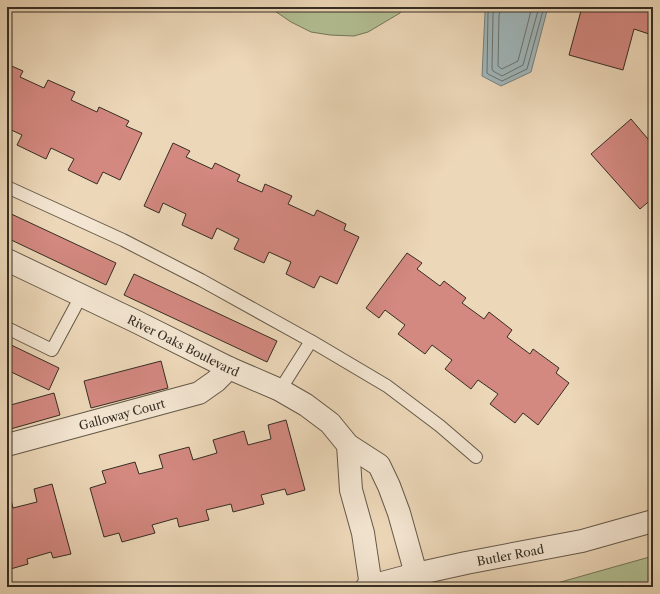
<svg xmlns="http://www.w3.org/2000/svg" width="660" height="594" viewBox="0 0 660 594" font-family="'Libre Caslon Text',serif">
  <rect width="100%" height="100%" fill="#ecd7b8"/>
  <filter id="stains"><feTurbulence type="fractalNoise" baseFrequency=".005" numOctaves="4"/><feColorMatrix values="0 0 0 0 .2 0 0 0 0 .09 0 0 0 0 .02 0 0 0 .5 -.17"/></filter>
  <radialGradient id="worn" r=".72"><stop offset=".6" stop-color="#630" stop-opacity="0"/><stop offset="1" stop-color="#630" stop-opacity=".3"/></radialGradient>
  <path fill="#b2bf93" stroke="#74765b" d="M 269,7 L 404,7 L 400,13 L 368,32 L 354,36 L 330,35 L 311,32 L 291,22 Z
    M 653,556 L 653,587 L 543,587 Z"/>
  <path fill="#9fb6bb" stroke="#75807e" d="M 486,7 L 548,7 L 531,72 L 501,86 L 482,76 L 485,12 Z"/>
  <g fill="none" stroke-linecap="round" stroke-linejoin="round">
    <path stroke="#6a726f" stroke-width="1" d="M 490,7 L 488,13 L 487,73 L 488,74 L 502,81 L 527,69 L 544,7
      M 495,7 L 493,14 L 492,69 L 493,71 L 502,76 L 523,65 L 539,7
      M 501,7 L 499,15 L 498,66 L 499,67 L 502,69 L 518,61 L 532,7"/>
  </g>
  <path fill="#d38880" stroke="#362e23" d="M 582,7 L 653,7 L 653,20 L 649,34 L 634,29 L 623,70 L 569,55 Z
    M 7,64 L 23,71 L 20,77 L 44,88 L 48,80 L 75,92 L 71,100 L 97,112 L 99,107 L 129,121 L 126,126 L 142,133 L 120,180 L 103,172 L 97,184 L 68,170 L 74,159 L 51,148 L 46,159 L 17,145 L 22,135 L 7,128 Z
    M 631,119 L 653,145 L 653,198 L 640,209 L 591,154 Z
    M 173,143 L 190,151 L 186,157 L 212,169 L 215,163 L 240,175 L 237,181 L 262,192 L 265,184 L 292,196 L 288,204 L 314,216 L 317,210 L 346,224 L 344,230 L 359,237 L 337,284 L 320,276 L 314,288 L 286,274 L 291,262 L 269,252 L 264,263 L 234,249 L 239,239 L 217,228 L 212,239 L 182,225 L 186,214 L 163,203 L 159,213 L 144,206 Z
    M 7,212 L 116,263 L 106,285 L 7,238 Z
    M 407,253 L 422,263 L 417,269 L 440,286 L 444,281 L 466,298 L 462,303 L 484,319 L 489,312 L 512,330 L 507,337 L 530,354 L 533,349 L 559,368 L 556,373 L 569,383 L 538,425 L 523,413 L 515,423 L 490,404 L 498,394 L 478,380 L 471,389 L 445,369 L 452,360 L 432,345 L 425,354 L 398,334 L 405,325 L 385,310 L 379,318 L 366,308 Z
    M 134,274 L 277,341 L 267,362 L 124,295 Z
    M 7,343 L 59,368 L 49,390 L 7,370 Z
    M 161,361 L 168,388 L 91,408 L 84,381 Z
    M 54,393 L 60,415 L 7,430 L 7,406 Z
    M 286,420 L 305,490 L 287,495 L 285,489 L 261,495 L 264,504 L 233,512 L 231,504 L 206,510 L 209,520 L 179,527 L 177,518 L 152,525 L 155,533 L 122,542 L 119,533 L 104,537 L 90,488 L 106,483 L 102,471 L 135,462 L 139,474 L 163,468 L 159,455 L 189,447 L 193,460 L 217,453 L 213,440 L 244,431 L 248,445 L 271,439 L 268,425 Z
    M 52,484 L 71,554 L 53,558 L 51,552 L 27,559 L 28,564 L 7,570 L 7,497 L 10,496 L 13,508 L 37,502 L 34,489 Z"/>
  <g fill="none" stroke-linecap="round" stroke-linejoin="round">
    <g stroke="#645848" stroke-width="14">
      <path id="service" d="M 7,187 L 123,240 L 201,280 L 311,341 L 387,386 L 440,426 L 476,457
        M 7,328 L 52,350 L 81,296
        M 280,390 L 311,341"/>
    </g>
    <g stroke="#645848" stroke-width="24">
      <g id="minor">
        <path id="s1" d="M 7,260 L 137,322 L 229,368 L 280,390 L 306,405 L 330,423 L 348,445 L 379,465 L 389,486 L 399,513 L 416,574"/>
        <path id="s2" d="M 7,445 L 199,393 L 216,381 L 229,368"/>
        <path d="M 348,445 L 351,490 L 363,533 L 371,586"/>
        <path id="s3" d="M 367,587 L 416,574 L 466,563 L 582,541 L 653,521"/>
      </g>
    </g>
    <use href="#service" stroke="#f3e5d1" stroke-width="12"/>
    <use href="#minor" stroke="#f3e5d1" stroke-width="22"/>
  </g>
  <g text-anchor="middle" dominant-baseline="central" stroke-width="3" stroke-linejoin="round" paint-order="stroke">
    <g font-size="12" fill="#362e23" stroke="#f3e5d1">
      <text stroke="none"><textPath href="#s1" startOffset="196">River Oaks Boulevard</textPath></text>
      <text stroke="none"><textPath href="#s2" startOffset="119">Galloway Court</textPath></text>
      <text stroke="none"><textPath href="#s3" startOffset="147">Butler Road</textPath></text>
    </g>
  </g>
  <rect width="660" height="594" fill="none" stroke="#ecd7b8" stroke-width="24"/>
  <rect x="8" y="8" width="644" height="578" fill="none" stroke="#362e23" stroke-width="2"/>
  <rect x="12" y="12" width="636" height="570" fill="none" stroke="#362e23"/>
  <rect width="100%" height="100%" filter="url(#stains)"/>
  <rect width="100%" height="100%" fill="url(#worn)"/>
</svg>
